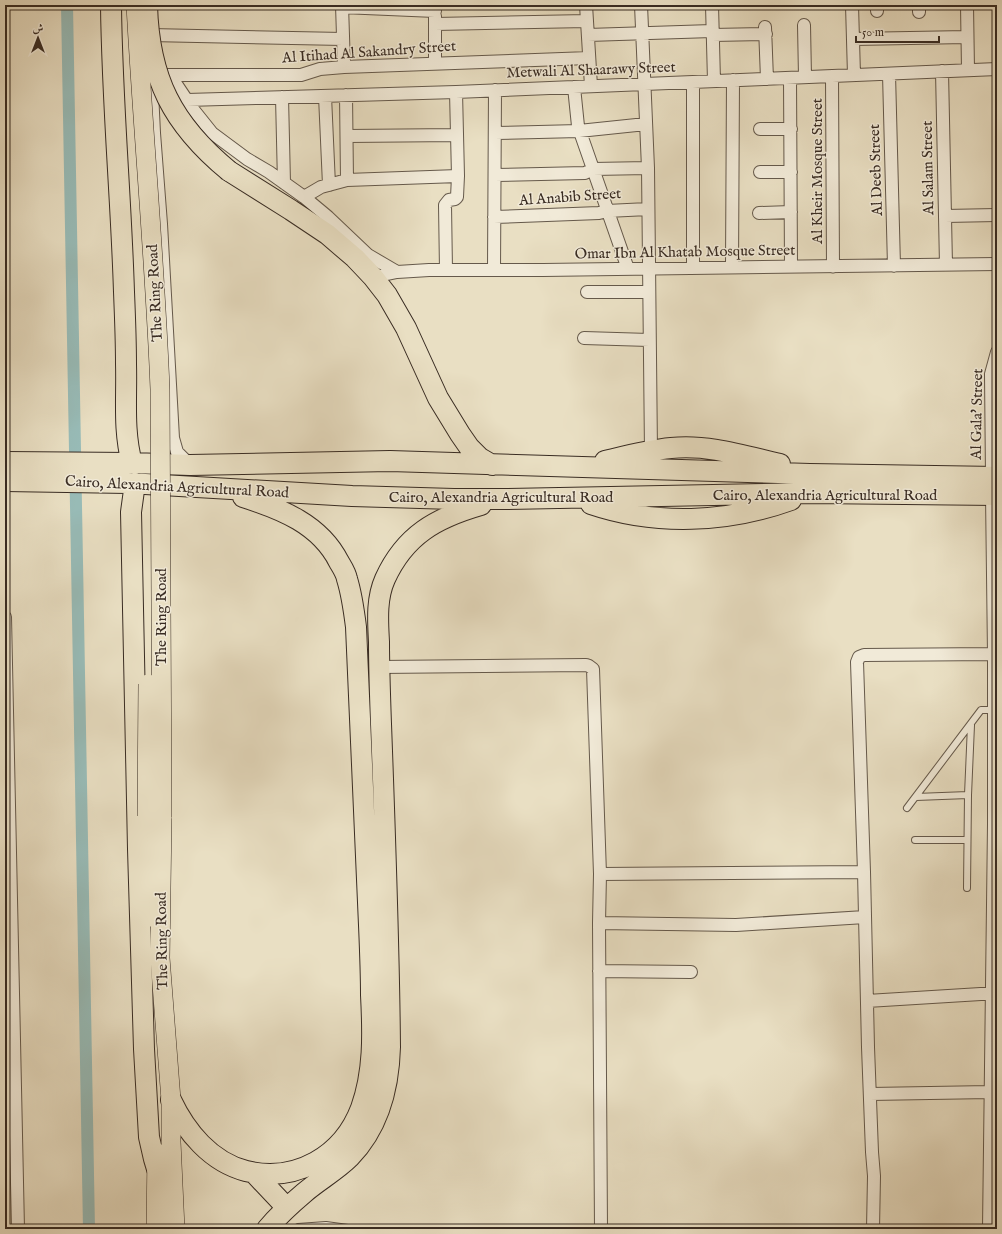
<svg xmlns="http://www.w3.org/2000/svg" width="1002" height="1234" viewBox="0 0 1002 1234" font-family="'IM FELL English',Amiri,serif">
  <rect width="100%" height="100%" fill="#e9dfc3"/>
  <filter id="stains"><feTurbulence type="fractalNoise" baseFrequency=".005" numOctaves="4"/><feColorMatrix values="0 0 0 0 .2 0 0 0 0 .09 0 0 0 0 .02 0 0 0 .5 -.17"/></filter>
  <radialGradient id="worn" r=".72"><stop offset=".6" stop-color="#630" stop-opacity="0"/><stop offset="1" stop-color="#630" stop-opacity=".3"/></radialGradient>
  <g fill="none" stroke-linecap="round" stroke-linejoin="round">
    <path stroke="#98bcb8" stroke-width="12" d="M 67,5 L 89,1229"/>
    <g stroke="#65594b" stroke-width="8">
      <path id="service" d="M 916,797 L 968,795
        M 907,808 L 981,710 L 994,710
        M 915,840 L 967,840
        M 967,888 L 968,795 L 971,725
        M 295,1229 L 298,1227 L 326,1225 L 355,1229"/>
    </g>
    <g stroke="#65594b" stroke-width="14">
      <path id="minor" d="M 342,5 L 344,67
        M 586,5 L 591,86
        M 641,5 L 648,168 L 651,451
        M 712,5 L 714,81
        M 852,5 L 854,75
        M 877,5 L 877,11
        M 919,5 L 919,12
        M 967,5 L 968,70
        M 342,7 L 435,11
        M 435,16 L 435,63
        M 435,24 L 587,21
        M 804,25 L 805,77
        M 765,27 L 767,79
        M 150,35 L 343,39
        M 588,35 L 712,31
        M 712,35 L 766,34
        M 853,39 L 967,37
        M 151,71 L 154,133 L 161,224 L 173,438 L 177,452 L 190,465
        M 942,71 L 946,265
        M 889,74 L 894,266
        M 153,75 L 301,75 L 320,69 L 344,67 L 589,58
        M 170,75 L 192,108 L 212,133 L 247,159 L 269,172 L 304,197 L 328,217 L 368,255 L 397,272
        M 832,76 L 833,267
        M 790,78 L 791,267
        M 693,82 L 693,268
        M 574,87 L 578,126 L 628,269
        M 346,95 L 347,180
        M 325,96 L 329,185
        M 282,97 L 284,183
        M 187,100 L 456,92 L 997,69
        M 760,129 L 791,129
        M 495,133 L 579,131 L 646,124
        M 347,136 L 457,135
        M 760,172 L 791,172
        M 495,175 L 585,173 L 593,169 L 648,168
        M 304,197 L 321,187 L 347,180 L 458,176
        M 759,213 L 791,212
        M 945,216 L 997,215
        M 494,217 L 599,213 L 607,211 L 648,209
        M 732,267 L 733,80
        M 446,270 L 445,205 L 449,200 L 455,199 L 457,197 L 458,176 L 456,92
        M 494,270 L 495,90
        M 373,277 L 397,272 L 429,270 L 543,270 L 997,264
        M 587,292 L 649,292
        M 584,338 L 649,340
        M 992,477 L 991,374 L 997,352
        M 5,617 L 18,1229
        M 379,667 L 586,665 L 589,666 L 593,669 L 600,874 L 599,923 L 601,1229
        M 600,874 L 864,872
        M 599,923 L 736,925 L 865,917
        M 599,971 L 691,972
        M 867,1001 L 997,993
        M 870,1094 L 990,1092
        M 873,1229 L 874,1176 L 872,1152 L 868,1047 L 864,872 L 857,662 L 859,657 L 864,655 L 994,654
        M 989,1229 L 994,824 L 994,654 L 992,495"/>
    </g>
    <g stroke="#392c23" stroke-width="20">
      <path id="primary" d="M 162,817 L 160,958 L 171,1100 L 171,1142 L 175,1229
        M 147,818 L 150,917
        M 156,1229 L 157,1153"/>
    </g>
    <g stroke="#392c23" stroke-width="22">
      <path id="trunk" d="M 111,5 C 112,101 121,196 124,292 C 125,316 126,340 126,364 C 127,398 123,430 132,463
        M 229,171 L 291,210 L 327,234 L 355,258 L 373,277 L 387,295 L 406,328 L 438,398 L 460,434 L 469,447 L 480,458 L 492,465
        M 605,461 C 626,456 649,450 671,448 C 708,444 745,456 780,464
        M 5,462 L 132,463 L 190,465 L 390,461 L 810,474 L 997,477
        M 5,481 L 128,483 L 352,496 L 454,499 L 506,499 L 812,493 L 997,495
        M 135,483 L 131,512 L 138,849 L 144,1049 L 149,1137 L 154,1159 L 157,1169
        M 591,504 C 656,526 727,523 791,500
        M 171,1100 C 186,1132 211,1162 246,1171 C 296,1183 343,1156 361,1108 C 374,1072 373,1034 371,995 C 371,972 370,949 369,925 C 365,826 361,727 356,627 C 354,611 352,595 347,579 C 346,573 342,567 339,562 C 320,524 281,509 243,497
        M 254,1173 L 287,1208
        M 267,1229 C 278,1216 291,1204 304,1193 C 319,1180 336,1171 350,1157 C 379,1127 389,1087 390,1047 C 389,939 385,831 381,724 C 380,696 379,669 379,642 C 378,622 376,599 385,579 C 405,535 436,518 481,505"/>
    </g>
    <use href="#service" stroke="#f1ead8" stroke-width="6"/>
    <use href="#minor" stroke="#f1ead8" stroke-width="12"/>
    <use href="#primary" stroke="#e9dfc3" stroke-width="19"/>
    <use href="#trunk" stroke="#e9dfc3" stroke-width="20"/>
    <g stroke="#392c23" stroke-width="20" stroke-linecap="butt">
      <path id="primary-bridge" d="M 136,5 C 143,133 155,261 160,389 L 162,817
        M 147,816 L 148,684"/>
    </g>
    <g stroke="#392c23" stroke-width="22" stroke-linecap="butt">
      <path id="trunk-bridge" d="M 147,5 C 149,78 172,124 229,171"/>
    </g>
    <use href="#primary-bridge" stroke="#e9dfc3" stroke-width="19"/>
    <use href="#trunk-bridge" stroke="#e9dfc3" stroke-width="20"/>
  </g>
  <g text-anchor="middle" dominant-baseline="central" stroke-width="3" stroke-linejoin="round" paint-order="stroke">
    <g font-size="15" fill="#392c23" stroke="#f1ead8">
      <text transform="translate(369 52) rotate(-4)">Al Itihad Al Sakandry Street</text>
      <text transform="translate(591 70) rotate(-2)">Metwali Al Shaarawy Street</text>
      <text transform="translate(928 168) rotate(-91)">Al Salam Street</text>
      <text transform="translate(876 170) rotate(-92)">Al Deeb Street</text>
      <text transform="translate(817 171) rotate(-90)">Al Kheir Mosque Street</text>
      <text transform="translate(570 197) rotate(-4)">Al Anabib Street</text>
      <text transform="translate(685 252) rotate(-1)">Omar Ibn Al Khatab Mosque Street</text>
      <text transform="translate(155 293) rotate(-93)">The Ring Road</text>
      <text transform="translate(977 414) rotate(-89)">Al Gala' Street</text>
      <text transform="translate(177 487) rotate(3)">Cairo, Alexandria Agricultural Road</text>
      <text x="825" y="495">Cairo, Alexandria Agricultural Road</text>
      <text x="501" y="497">Cairo, Alexandria Agricultural Road</text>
      <text transform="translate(161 617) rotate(-90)">The Ring Road</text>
      <text transform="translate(162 941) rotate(-91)">The Ring Road</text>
    </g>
  </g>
  <rect width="1002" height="1234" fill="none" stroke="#e9dfc3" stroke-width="20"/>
  <rect x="6" y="6" width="990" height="1222" fill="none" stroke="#392c23" stroke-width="2"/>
  <rect x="10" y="10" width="982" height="1214" fill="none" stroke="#392c23"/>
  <g transform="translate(38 38)" stroke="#f1ead8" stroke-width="3" paint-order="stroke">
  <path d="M0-3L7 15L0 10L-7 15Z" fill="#392c23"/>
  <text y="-6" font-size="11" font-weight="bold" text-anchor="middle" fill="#392c23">ش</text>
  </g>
  <path d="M856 36v6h83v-6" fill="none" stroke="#392c23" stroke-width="2"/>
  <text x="862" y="36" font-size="12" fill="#392c23" stroke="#f1ead8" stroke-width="3" paint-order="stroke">50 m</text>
  <rect width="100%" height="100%" filter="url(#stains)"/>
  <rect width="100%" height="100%" fill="url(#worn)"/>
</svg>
